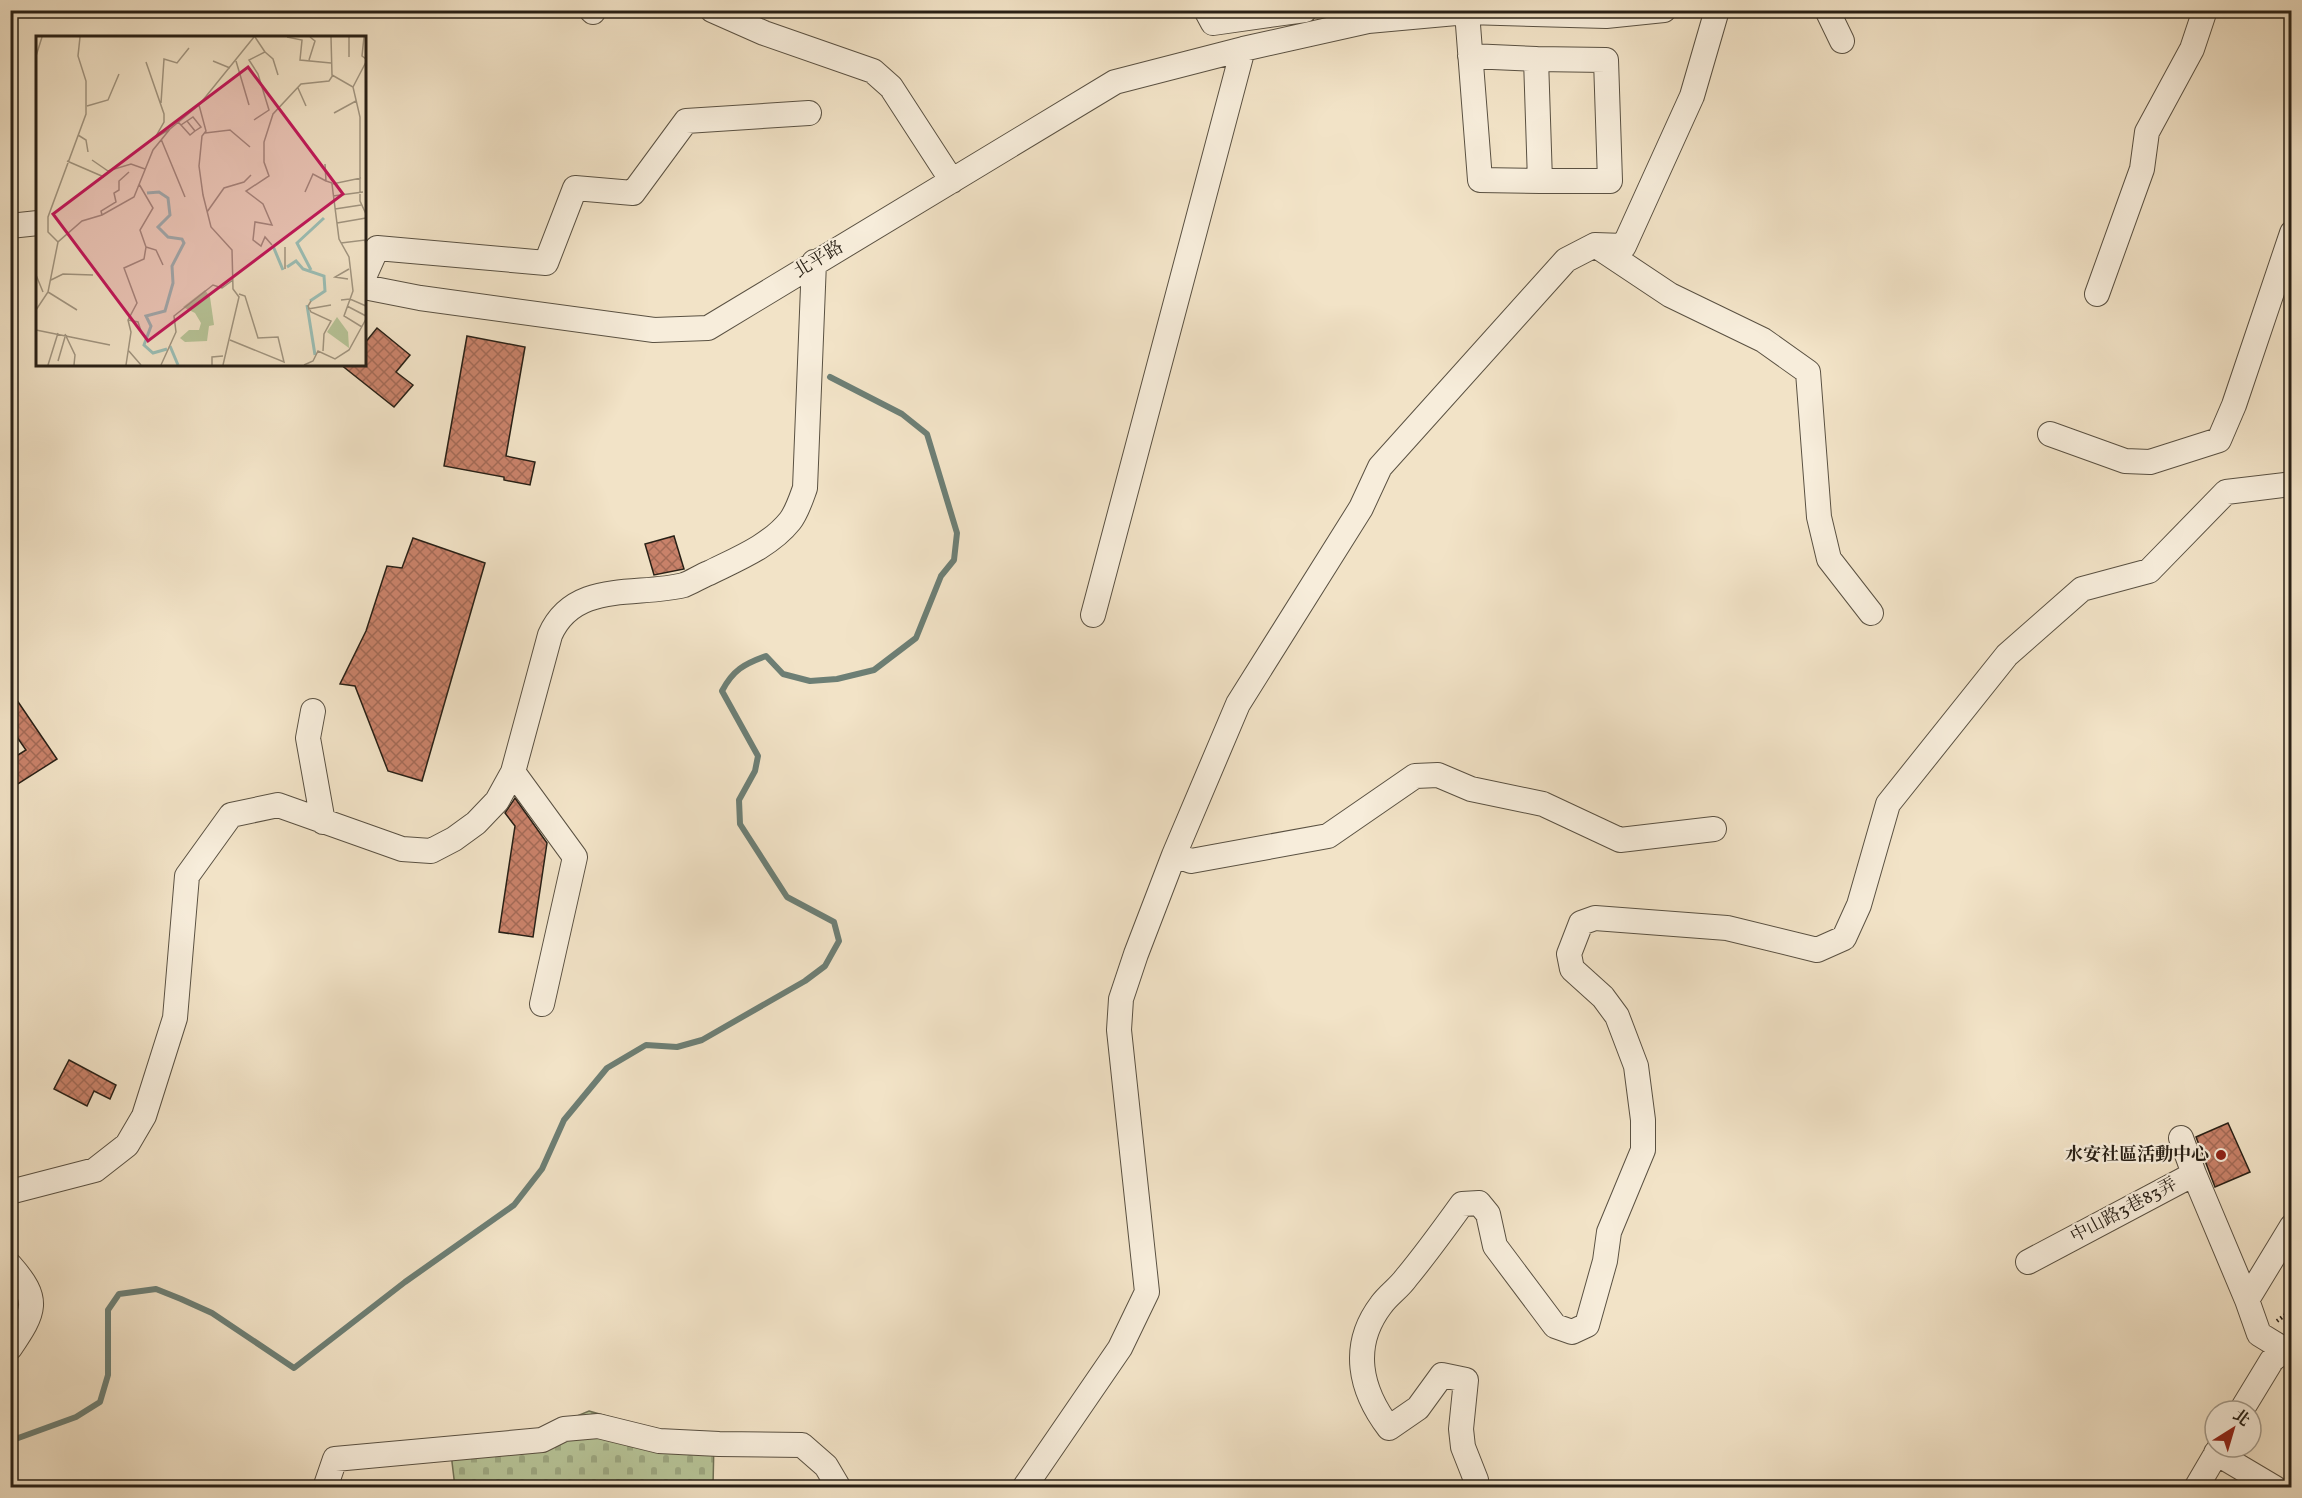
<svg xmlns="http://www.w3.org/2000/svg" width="2302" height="1498" viewBox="0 0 2302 1498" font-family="Vollkorn,'Noto Serif TC',serif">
  <defs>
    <pattern id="cemetery-stones" width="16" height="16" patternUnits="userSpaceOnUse" patternTransform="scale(1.5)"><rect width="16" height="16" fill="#b7c498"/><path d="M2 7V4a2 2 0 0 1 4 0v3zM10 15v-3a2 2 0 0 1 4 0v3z" fill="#9da882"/></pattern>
    <pattern id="building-cross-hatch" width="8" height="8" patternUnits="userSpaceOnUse" patternTransform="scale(1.5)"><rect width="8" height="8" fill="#c9826a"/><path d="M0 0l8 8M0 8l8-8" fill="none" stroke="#a36a56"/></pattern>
  </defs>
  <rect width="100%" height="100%" fill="#f2e3c7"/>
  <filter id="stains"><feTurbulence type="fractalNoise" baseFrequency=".00333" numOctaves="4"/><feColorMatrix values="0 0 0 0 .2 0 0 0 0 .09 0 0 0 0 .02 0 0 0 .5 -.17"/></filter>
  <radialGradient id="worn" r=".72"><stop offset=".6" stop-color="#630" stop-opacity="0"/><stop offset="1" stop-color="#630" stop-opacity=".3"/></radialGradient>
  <path fill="url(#cemetery-stones)" stroke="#707257" stroke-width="1.5" d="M 589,1411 L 642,1426 L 714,1439 L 713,1487 L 455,1487 L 449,1437 L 541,1431 Z"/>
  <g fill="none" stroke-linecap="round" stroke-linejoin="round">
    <path stroke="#6d7f75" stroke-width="6" d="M 10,1441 L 76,1417 L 100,1402 L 108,1375 L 108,1310 L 119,1294 L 156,1289 L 181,1299 L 212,1313 L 294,1368 L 405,1282 L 514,1205 L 542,1169 L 564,1120 L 607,1068 L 646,1045 L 677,1047 L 702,1040 L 805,981 L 825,966 L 839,941 L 834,922 L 787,897 L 740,824 L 739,800 L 755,771 L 758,756 L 722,691 C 733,670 744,664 766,656 L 783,674 L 810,681 L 837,679 L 874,670 L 916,638 L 941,576 L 954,560 L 957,533 L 927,434 L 902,414 L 830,377"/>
  </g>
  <path fill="url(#building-cross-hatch)" stroke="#282016" stroke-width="1.5" d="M 377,328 L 410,355 L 396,372 L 413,385 L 394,407 L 340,364 L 364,364 L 364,344 Z
    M 467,336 L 525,347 L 506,456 L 535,462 L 530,485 L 504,480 L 504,477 L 444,466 Z
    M 674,536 L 684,569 L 654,575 L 645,544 Z
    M 413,538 L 485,563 L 422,781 L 388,771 L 355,686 L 340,684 L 366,631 L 387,566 L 402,568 Z
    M 10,690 L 57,759 L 10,789 L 10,760 L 26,750 L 10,727 Z
    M 515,798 L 547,843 L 533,937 L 499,932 L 515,826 L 505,813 Z
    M 69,1060 L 116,1085 L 110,1099 L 94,1091 L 87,1106 L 54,1089 Z
    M 2228,1123 L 2250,1172 L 2215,1187 L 2196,1137 Z"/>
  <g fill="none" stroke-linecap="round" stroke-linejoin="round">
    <g stroke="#5a5142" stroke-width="26">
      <path id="minor" d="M 591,10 L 593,12
        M 712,10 L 764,33 L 873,71 L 891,87 L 952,181
        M 1206,10 L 1213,23 L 1305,10
        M 1827,10 L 1842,41
        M 1467,12 L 1480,180 L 1540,181 L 1536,59 L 1470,56
        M 1536,59 L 1606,60 L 1610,181 L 1540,181
        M 10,226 L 38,223
        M 1595,245 L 1670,295 L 1763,340 L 1808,372 L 1819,517 L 1829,559 L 1871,613
        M 364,277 L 377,248 L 546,263 L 575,188 L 633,193 L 686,121 L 809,113
        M 364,287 L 420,298 L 654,330 L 708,328 L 1115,82 L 1243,49 L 1368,21 L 1467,12 L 1606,16 L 1664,10
        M 2097,294 L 2142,169 L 2147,132 L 2192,49 L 2205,10
        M 2050,434 L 2125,461 L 2150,462 L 2219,440 L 2234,405 L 2292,233
        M 1093,615 L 1243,49
        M 313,711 L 308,738 L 323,822
        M 513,772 L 575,857 L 542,1004
        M 1174,855 L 1191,861 L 1328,836 L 1415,776 L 1438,775 L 1471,789 L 1543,804 L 1620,840 L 1714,829
        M 2181,1138 L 2194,1174
        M 10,1192 L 95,1170 L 127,1145 L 144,1116 L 175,1018 L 187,876 L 231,815 L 278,805 L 402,849 L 431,851 L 454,839 L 476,823 L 497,801 L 513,772 L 550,635 C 574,580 637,597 684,585 C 692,582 701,576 709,573 C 737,559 770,546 790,521 C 797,512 801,499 805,488 L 814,262
        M 2028,1262 L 2194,1174 L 2247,1300
        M 10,1265 C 41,1300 35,1311 10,1348
        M 2285,1350 L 2259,1334 L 2247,1300 L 2292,1226
        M 2241,1411 L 2272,1360 L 2285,1350 L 2292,1353
        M 2216,1453 L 2275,1488
        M 1476,1480 L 1463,1447 L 1461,1429 L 1466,1380 L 1442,1375 L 1418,1408 L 1389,1428 C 1360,1390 1350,1346 1381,1305 C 1388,1295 1399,1288 1406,1278 C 1426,1254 1444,1229 1462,1204 L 1479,1203 L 1488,1214 L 1495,1246 L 1555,1326 L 1572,1332 L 1587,1325 L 1605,1261 L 1609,1232 L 1643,1150 L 1643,1120 L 1636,1066 L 1617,1016 L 1603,997 L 1572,969 L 1569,954 L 1581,923 L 1595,918 L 1727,928 L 1817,950 L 1844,938 L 1859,905 L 1888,804 L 2007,655 L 2082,589 L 2149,571 L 2226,492 L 2292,484
        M 325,1488 L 335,1459 L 542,1440 L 564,1429 L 598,1426 L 659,1441 L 719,1444 L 802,1445 L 826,1466 L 839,1488
        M 1024,1488 L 1120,1348 L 1147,1292 L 1119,1030 L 1121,999 L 1136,954 L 1174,855 L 1238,704 L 1361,508 L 1380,467 L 1566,260 L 1595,245 L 1624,246 L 1692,96 L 1717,10
        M 2196,1488 L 2220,1447"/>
    </g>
    <path stroke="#282016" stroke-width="4" stroke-dasharray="1.5 3" stroke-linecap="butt" d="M 2277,1321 L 2292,1310"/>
    <use href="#minor" stroke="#f7eddb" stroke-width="24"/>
  </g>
  <circle fill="#8f2418" stroke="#f7eddb" stroke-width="2" cx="2221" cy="1155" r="6"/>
  <g text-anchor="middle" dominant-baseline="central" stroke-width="4.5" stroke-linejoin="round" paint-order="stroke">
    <g font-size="18" fill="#282016" stroke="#f7eddb">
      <text transform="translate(819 260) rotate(-31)">北平路</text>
      <text transform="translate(2124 1211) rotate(-28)">中山路3巷83弄</text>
    </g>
    <g font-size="18" font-weight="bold" fill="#282016" stroke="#f7eddb" text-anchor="end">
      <text x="2209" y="1155">水安社區活動中心</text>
    </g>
  </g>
  <g transform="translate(36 36)">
    <rect width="330" height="330" fill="#f2e3c7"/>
    <path d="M 301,281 L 312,296 L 313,312 L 291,296 Z" fill="#b7c498"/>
    <path d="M 169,254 L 174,261 L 178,289 L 173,290 L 171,305 L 149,306 L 144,302 L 153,294 L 163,294 L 165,287 L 159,277 L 147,271 Z" fill="#b7c498"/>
    <path fill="none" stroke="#9bbeb5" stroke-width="3" d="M 111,157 L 123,156 L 132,162 L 134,179 L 122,191 L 132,201 L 146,203 L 148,207 L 136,230 L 137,247 L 129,275 L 110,280 L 115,290 L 108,309 L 117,317 L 131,313M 237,210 L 247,234M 251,231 L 260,225 L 267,233 L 288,240 L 289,255 L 274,265M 275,234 L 261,207 L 288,182M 271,269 L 279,319M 134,310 L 142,329"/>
    <path fill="none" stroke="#a19580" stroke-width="1.5" d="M 251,1 L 266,4 L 264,24 L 295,27M 295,1 L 296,39 L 317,51 L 324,81 L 324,165 L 330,178M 328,1 L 326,20 L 330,23M 229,16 L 237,23 L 242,39M 0,20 L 6,1M 313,21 L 313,1M 273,24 L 279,5 L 274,1M 177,25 L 194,32M 200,25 L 213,69M 110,26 L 128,78 L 128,86 L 119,102 L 134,93M 317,51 L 330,26M 262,52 L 270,70M 125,67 L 128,23 L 141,27 L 153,12M 163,69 L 170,95 L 166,100 L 163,130 L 167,159 L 175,191 L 196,214 L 197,253 L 203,261 L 187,329M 51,70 L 72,64 L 83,38M 298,77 L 320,65M 218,84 L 233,74 L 222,38 L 213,24 L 229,16 L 219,1M 151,85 L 157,81 L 165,91 L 159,95M 142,86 L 145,89 L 154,99 L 159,95 L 151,85 L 145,89M 169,97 L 194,94 L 214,111M 42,99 L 50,104 L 52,116M 125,103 L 149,161M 56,124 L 72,135 L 95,128 L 109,133M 31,125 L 68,141M 289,128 L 290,145 L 296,147M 325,142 L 296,148 L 303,203 L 313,221 L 317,255 L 308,280 L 326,291M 269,156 L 277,138 L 290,145M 297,160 L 327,156M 299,173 L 325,169M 171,176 L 188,152 L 208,146 L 215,139M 66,179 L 65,175 L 80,166 L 78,157 L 83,154 L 83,145 L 93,136M 301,187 L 330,182M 22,206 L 12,196 L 12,181 L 50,78 L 50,45 L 42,20 L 44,1M 305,207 L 329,204 L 330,208M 236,209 L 229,201 L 225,210 L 217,204 L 219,186 L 236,189 L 227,168 L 210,155 L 233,140 L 228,126 L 228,106 L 237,78 L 265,48 L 293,45 L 297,39M 110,211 L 120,214 L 127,229M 249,211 L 249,233M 0,239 L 7,256M 312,243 L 299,241 L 313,233M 15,244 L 27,238 L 57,239M 12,256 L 41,274M 305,264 L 314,263 L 330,270M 275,265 L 272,270 L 275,276 L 295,285 L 288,298 L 287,315M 311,270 L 330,280M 272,273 L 295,269M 0,274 L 12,256 L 22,206 L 46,185 L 66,179 L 98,161 L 117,114 L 134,93 L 163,69 L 218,1M 92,284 L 102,286 L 105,295M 0,294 L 74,309M 29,298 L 39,319 L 38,329M 194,304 L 248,326 L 242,301 L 222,302 L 209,260 L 203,258M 92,314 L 105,329M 22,325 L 29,301M 12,329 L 22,297M 90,329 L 95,296 L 92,284 L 101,267 L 88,232 L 108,223 L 110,211 L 104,194 L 117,172 L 103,148M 125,329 L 140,296 L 138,280 L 177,249 L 186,252 L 197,244M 176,329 L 176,321 L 187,320M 268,329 L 277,325 L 282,315 L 299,323 L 313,314 L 330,283"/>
    <path fill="#c2185b" fill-opacity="0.15" stroke="#c2185b" stroke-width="3" d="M 212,31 L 307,158 L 112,305 L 17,178 Z"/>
    <rect width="330" height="330" fill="none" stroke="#282016" stroke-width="3"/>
  </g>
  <rect width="2302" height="1498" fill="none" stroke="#f2e3c7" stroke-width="36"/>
  <rect x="12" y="12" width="2278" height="1474" fill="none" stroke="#282016" stroke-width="3"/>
  <rect x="18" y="18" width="2266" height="1462" fill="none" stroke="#282016" stroke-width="1.5"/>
  <g transform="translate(2233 1429) rotate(37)"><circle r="28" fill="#f7eddb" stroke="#a49b8c" stroke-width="1.5"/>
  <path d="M0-4.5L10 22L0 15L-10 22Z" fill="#8f2418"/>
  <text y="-9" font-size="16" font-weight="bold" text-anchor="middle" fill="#282016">北</text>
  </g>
  <rect width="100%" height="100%" filter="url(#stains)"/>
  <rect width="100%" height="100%" fill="url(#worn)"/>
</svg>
